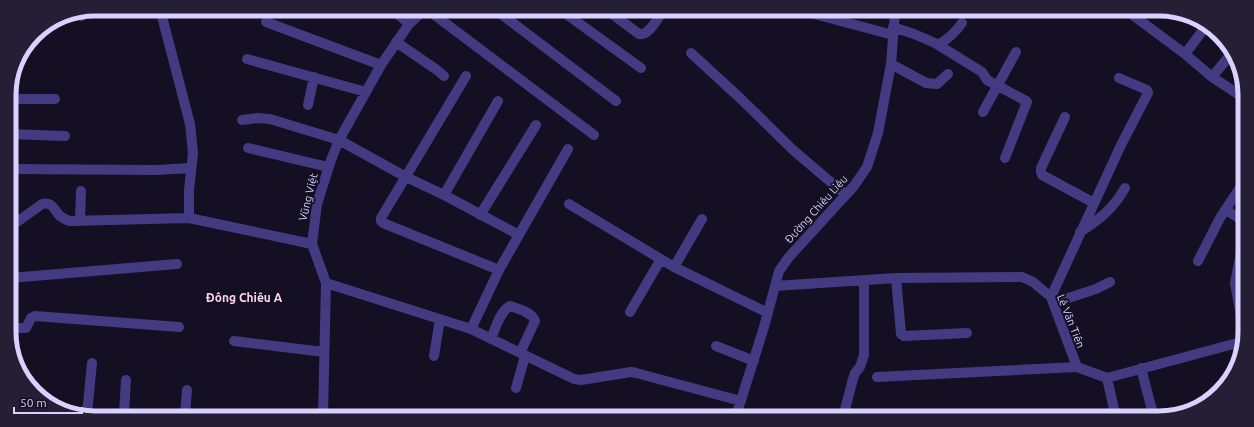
<svg xmlns="http://www.w3.org/2000/svg" width="1254" height="427" viewBox="0 0 1254 427" font-family="Ubuntu,sans-serif">
  <rect width="100%" height="100%" fill="#140f23"/>
  <g fill="none" stroke-linecap="round" stroke-linejoin="round">
    <path stroke="#423b81" stroke-width="10" d="M 393,10 L 409,24
      M 428,10 L 594,135
      M 497,11 L 616,101
      M 562,11 L 641,68
      M 608,11 L 639,34 C 649,36 657,19 663,11
      M 81,12 L 82,16
      M 807,12 L 893,35
      M 1130,13 L 1185,54 L 1212,77 L 1244,98
      M 266,22 L 381,65
      M 893,27 L 914,34 L 935,43 L 982,72 L 987,80 L 1026,101 L 1027,102 L 1005,158
      M 396,42 L 437,70 L 444,76
      M 938,45 C 948,39 955,33 962,23
      M 691,53 L 741,99 L 793,150 L 846,195
      M 1185,54 L 1206,26
      M 247,59 L 366,92
      M 891,64 L 926,83 L 937,84 L 948,74
      M 466,76 L 381,218 L 381,221 L 383,223 L 499,270
      M 1212,77 L 1231,54
      M 9,99 L 55,99
      M 308,105 L 314,77
      M 983,112 L 1016,52
      M 1065,117 L 1041,168 L 1041,172 L 1042,175 L 1094,203
      M 242,120 L 258,118 L 270,119 L 339,140 L 406,177 L 444,195 L 519,235
      M 9,134 L 65,136
      M 248,148 L 328,167
      M 10,169 L 156,170 L 191,168
      M 444,195 L 498,101
      M 569,204 L 674,267 L 768,313
      M 1226,210 L 1242,220
      M 480,215 L 536,125
      M 189,218 L 312,244
      M 80,221 L 81,191
      M 10,227 L 42,204 C 52,201 54,210 60,216 C 63,218 66,220 70,221 L 189,218 L 189,190 L 193,153 L 190,124 L 160,9
      M 10,231 L 13,278
      M 1080,232 C 1100,219 1113,209 1125,188
      M 1198,261 L 1220,218 L 1243,183
      M 674,267 L 702,219
      M 10,278 L 177,264
      M 896,278 L 901,334 L 904,336 L 967,333
      M 326,283 L 471,329 L 574,379 L 581,380 L 631,372 L 636,373 L 741,401
      M 775,286 L 896,278 L 1022,277 L 1033,282 L 1051,297 L 1077,367 L 1107,378 L 1241,342
      M 1051,297 L 1121,145 L 1148,93 L 1147,90 L 1119,78
      M 1053,303 L 1096,289 L 1110,282
      M 630,312 L 661,259
      M 1241,316 L 1235,283 L 1242,247
      M 11,328 L 26,328 L 31,318 L 35,316 L 179,327
      M 471,329 L 499,270 L 568,149
      M 491,339 C 495,329 500,311 510,306 C 518,309 532,312 535,321 L 520,353
      M 234,341 L 324,352
      M 716,346 L 754,361
      M 434,356 L 440,319
      M 1141,368 L 1154,418
      M 877,377 L 1077,367
      M 1107,378 L 1116,418
      M 516,388 L 525,356
      M 87,414 L 92,363
      M 124,414 L 126,380
      M 185,414 L 187,390
      M 323,415 L 326,283 L 312,244 L 317,204 L 331,160 L 339,140 L 381,65 L 409,24 L 424,10
      M 736,416 L 764,327 L 779,271 L 789,257 L 854,186 L 867,167 L 878,133 L 891,64 L 895,12
      M 843,417 L 853,379 L 855,373 L 860,367 L 864,355 L 864,280"/>
  </g>
  <g text-anchor="middle" dominant-baseline="central" stroke-width="4" stroke-linejoin="round" paint-order="stroke">
    <g font-size="11" fill="#dad2fe" stroke="#140f23">
      <text transform="translate(308 197) rotate(-76)">Vũng Việt</text>
      <text transform="translate(816 209) rotate(-48)">Đường Chiêu Liêu</text>
      <text transform="translate(1071 321) rotate(68)">Lê Văn Tiên</text>
    </g>
    <g font-size="12" font-weight="bold" fill="#fed4ec" stroke="#140f23">
      <text x="244" y="297">Đông Chiêu A</text>
    </g>
  </g>
  <path d="M0 0H1254V427H0ZM95 16H1159A79 79 0 0 1 1238 95V332A79 79 0 0 1 1159 411H95A79 79 0 0 1 16 332V95A79 79 0 0 1 95 16Z" fill="#241f35" fill-rule="evenodd"/>
  <path fill="none" stroke="#dad2fe" stroke-width="5" d="M95 16H1159A79 79 0 0 1 1238 95V332A79 79 0 0 1 1159 411H95A79 79 0 0 1 16 332V95A79 79 0 0 1 95 16Z"/>
  <path d="M14 407v6h68v-6" fill="none" stroke="#dad2fe" stroke-width="2"/>
  <text x="20" y="407" font-size="12" fill="#dad2fe" stroke="#140f23" stroke-width="3" paint-order="stroke">50 m</text>
</svg>
